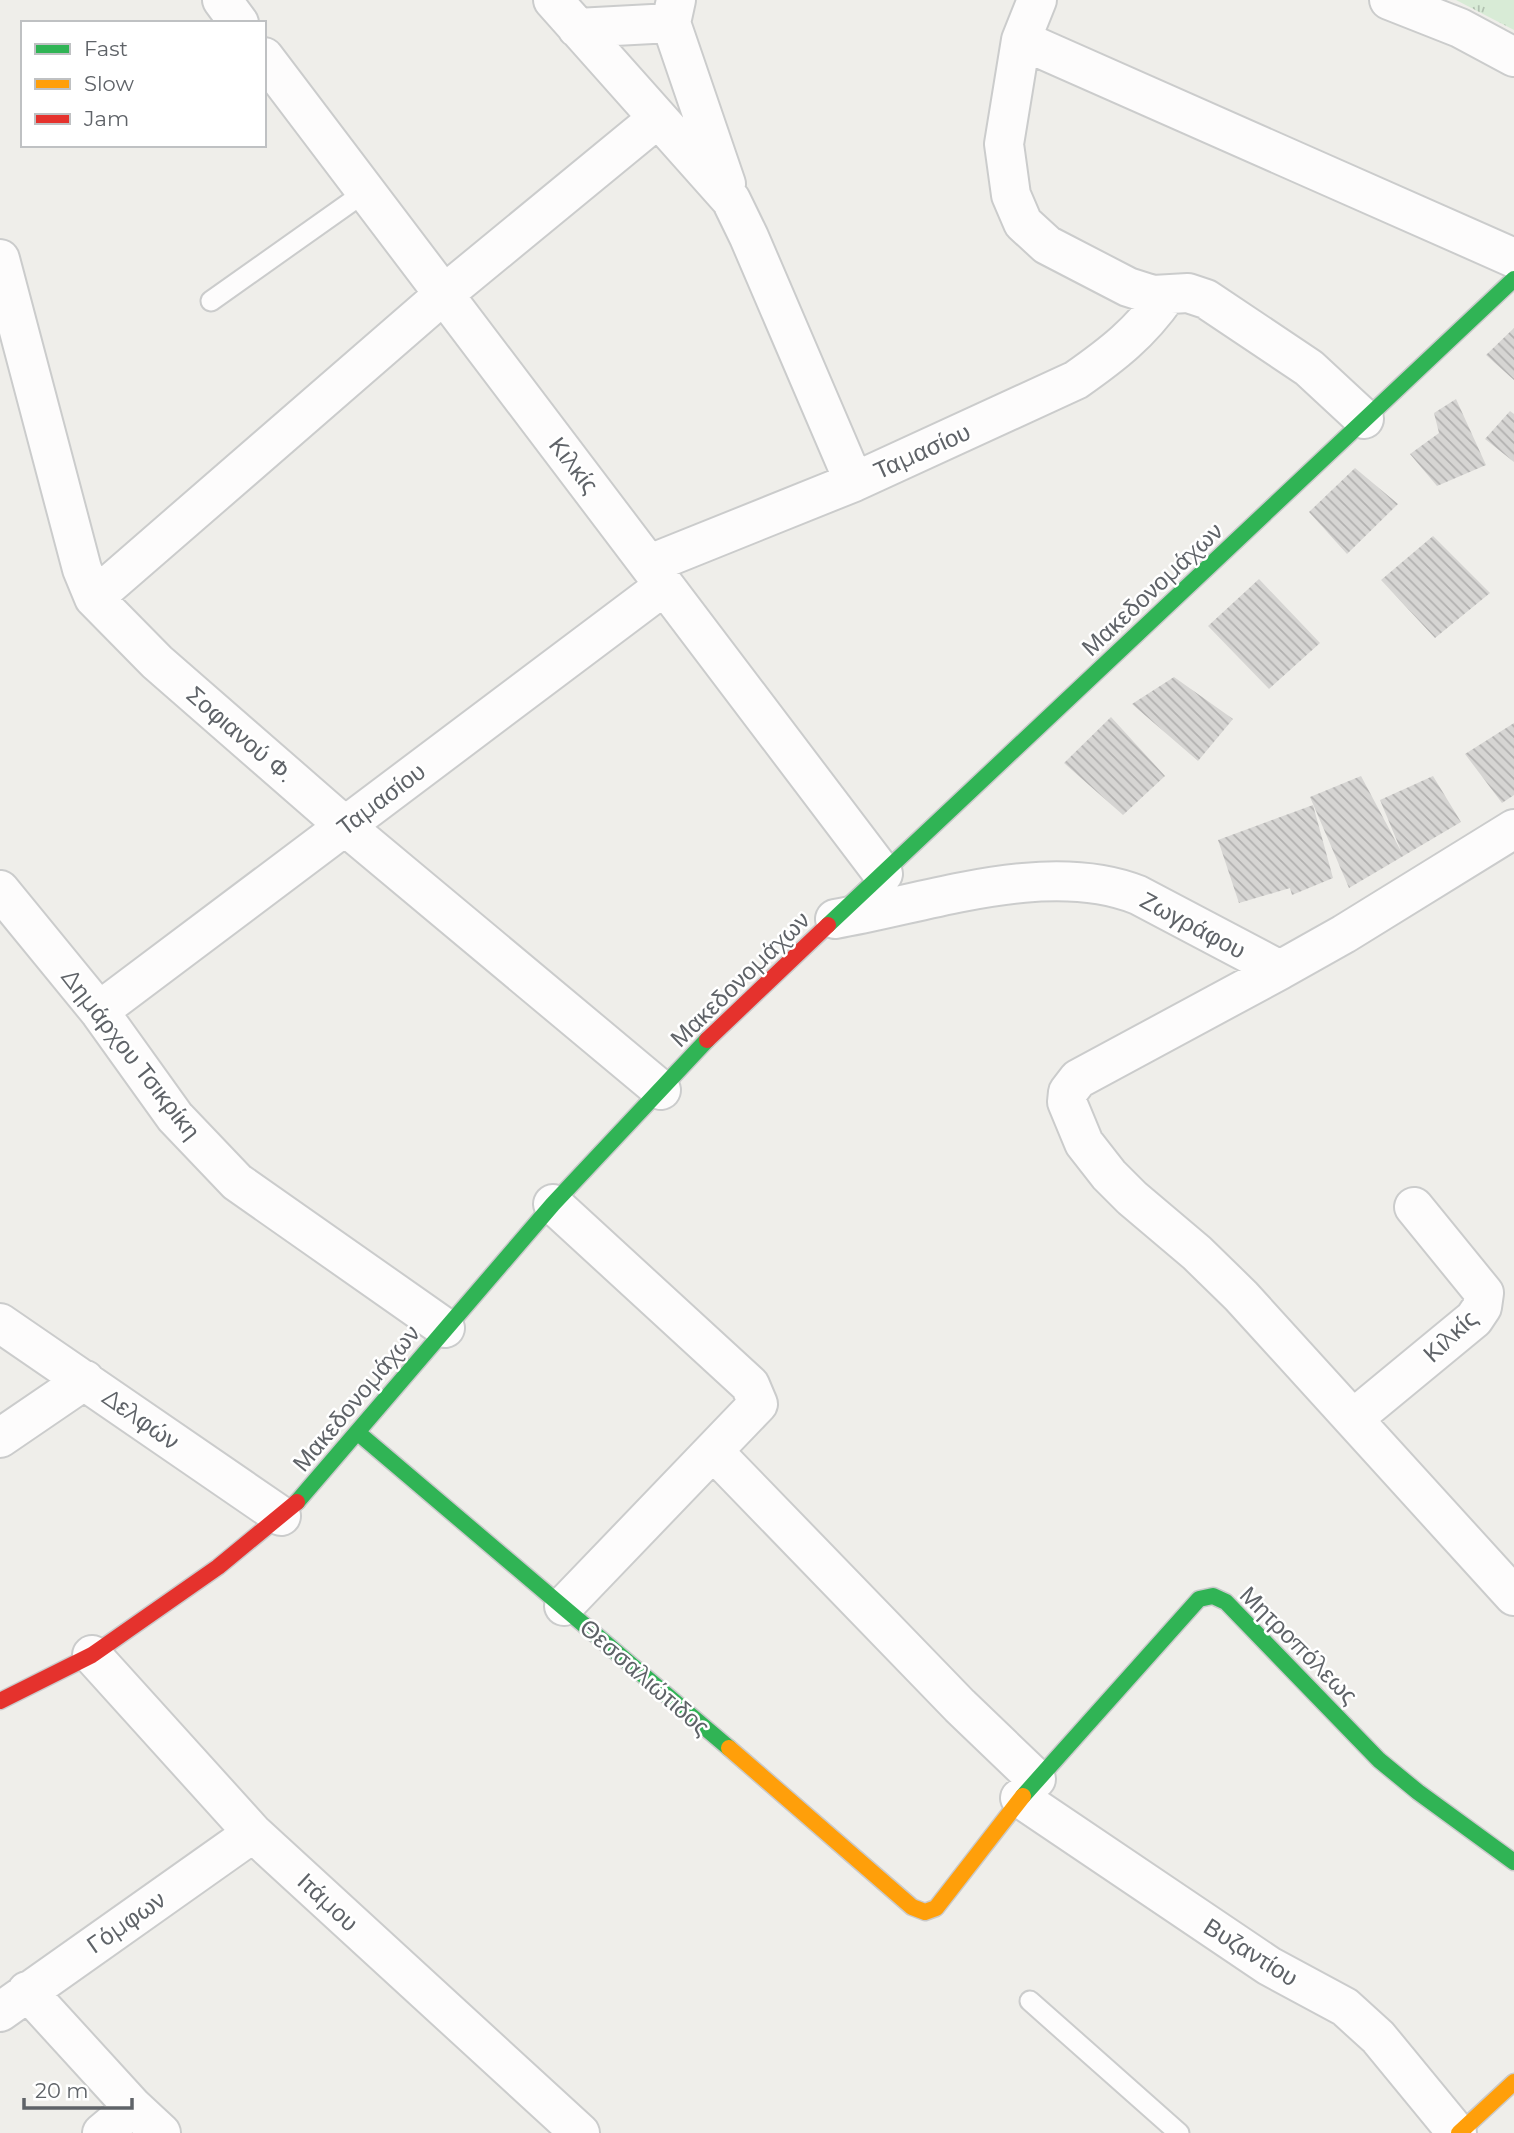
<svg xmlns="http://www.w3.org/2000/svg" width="1514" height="2133" viewBox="0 0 1514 2133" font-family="Montserrat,sans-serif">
  <defs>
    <pattern id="grass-tufts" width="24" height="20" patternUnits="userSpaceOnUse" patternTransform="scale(1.75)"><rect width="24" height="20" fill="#d8ebd6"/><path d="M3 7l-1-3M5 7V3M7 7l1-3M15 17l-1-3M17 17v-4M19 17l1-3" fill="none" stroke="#b2c2b1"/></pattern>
    <pattern id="building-back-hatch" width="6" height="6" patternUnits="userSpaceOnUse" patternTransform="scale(1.75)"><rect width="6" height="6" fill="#d6d5d3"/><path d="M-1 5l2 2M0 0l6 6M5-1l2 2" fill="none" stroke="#b1b0af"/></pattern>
  </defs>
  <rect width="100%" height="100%" fill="#efeeea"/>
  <path fill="url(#grass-tufts)" d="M 1456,0 L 1514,0 L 1514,30 Z"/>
  <path fill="url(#building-back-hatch)" d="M 1514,328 L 1514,380 L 1486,355 Z
    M 1456,399 L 1486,465 L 1437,486 L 1410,454 L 1439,433 L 1434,413 Z
    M 1510,411 L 1514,414 L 1514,462 L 1485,439 Z
    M 1355,468 L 1398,504 L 1347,554 L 1309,512 Z
    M 1433,536 L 1490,593 L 1435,638 L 1381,580 Z
    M 1259,579 L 1320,643 L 1269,689 L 1208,626 Z
    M 1174,677 L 1233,719 L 1198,761 L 1132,704 Z
    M 1111,717 L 1165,776 L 1123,815 L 1064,763 Z
    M 1514,723 L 1514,795 L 1502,803 L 1465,754 Z
    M 1361,776 L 1402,853 L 1380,800 L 1433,776 L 1461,822 L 1349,888 L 1310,797 Z
    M 1313,805 L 1333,878 L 1292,895 L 1290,888 L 1239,903 L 1218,840 Z"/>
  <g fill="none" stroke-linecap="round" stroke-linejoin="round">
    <g stroke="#cbcccc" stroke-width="23">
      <path id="lane" d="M 211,301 L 365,192
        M 1030,2001 L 1179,2133"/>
    </g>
    <g stroke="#cbcccc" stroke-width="42">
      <path id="street" d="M 222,0 L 239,23
        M 553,0 L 731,200 L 749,237 L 854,482
        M 676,0 L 671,23 L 726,184
        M 1037,0 L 1021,40 L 1004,144 L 1011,195 L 1023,223 L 1047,245 L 1128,287 L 1153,295 L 1188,293 L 1206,299 L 1309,368 L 1364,419
        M 1389,0 L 1460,28 L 1514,57
        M 577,28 L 671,23
        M 1021,40 L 1514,258
        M 264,57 L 883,874
        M 0,259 L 82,569 L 94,598 L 157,662 L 345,826 L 661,1090
        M 650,564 L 854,482 L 1076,380 C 1113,354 1140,333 1166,296
        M 94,598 L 443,295 L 657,119
        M 0,890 L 99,1011 L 175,1117 L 237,1182 L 445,1328
        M 835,919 C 928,903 1047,859 1138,895 L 1280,970 L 1344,934 L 1514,829
        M 1280,970 L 1078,1079 L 1068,1092 L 1067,1102 L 1084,1143 L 1109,1175 L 1132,1198 L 1197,1253 L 1241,1296 L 1514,1596
        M 99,1011 L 664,586
        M 553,1204 L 750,1385 L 758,1404 L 564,1606
        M 0,1323 L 281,1516
        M 1354,1418 L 1474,1319 L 1482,1307 L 1484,1293 L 1414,1207
        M 0,1438 L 85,1380
        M 714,1452 L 960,1706 L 1036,1779
        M 92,1655 L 253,1833 L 580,2133
        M 1020,1798 L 1269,1966 L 1345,2007 L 1378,2037 L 1457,2133
        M 27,1991 L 133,2107 L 161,2133
        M 0,2012 L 253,1833
        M 102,2133 L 133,2107"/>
    </g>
    <g stroke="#cacacb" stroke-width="19">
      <path id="fast" d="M 828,925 L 1514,279
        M 357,1432 L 729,1748
        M 297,1502 L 553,1204 L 707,1040
        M 1023,1796 L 1199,1599 L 1213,1596 L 1226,1602 L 1379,1760 L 1418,1792 L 1514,1862"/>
    </g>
    <g stroke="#cacacb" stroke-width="19">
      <path id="slow" d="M 729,1748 L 912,1907 L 925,1912 L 936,1908 L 1023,1796
        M 1459,2133 L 1514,2082"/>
    </g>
    <g stroke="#cacacb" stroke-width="19">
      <path id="jam" d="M 707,1040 L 828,925
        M 0,1701 L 92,1655 L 218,1567 L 297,1502"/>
    </g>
    <use href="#lane" stroke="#fdfcfc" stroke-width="19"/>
    <use href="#street" stroke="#fdfcfc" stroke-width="38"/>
    <use href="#fast" stroke="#30b455" stroke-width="16"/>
    <use href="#slow" stroke="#ff9f0a" stroke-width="16"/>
    <use href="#jam" stroke="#e5322d" stroke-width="16"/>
  </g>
  <g text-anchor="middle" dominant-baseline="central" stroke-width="5" stroke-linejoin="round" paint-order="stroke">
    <g font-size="24" fill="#5f6368" stroke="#fff">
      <text transform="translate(922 451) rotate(-24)">Ταμασίου</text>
      <text transform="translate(574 465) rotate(52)">Κιλκίς</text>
      <text transform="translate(1152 589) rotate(-43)">Μακεδονομάχων</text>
      <text transform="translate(240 734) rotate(41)">Σοφιανού Φ.</text>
      <text transform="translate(381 799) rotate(-37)">Ταμασίου</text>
      <text transform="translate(1193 925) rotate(28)">Ζωγράφου</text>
      <text transform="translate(740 979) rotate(-44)">Μακεδονομάχων</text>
      <text transform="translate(131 1054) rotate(52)">Δημάρχου Τσικρίκη</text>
      <text transform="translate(1450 1336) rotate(-43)">Κιλκίς</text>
      <text transform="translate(356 1398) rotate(-50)">Μακεδονομάχων</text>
      <text transform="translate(141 1419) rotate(35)">Δελφών</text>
      <text transform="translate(1299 1645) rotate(45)">Μητροπόλεως</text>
      <text transform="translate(645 1677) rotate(41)">Θεσσαλιώτιδος</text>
      <text transform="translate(328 1902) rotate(43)">Ιτάμου</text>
      <text transform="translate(126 1922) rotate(-35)">Γόμφων</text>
      <text transform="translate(1251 1952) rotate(32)">Βυζαντίου</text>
    </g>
  </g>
  <rect x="21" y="21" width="245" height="126" fill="#ffffff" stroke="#bfc1c3" stroke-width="2"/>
  <rect x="35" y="44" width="35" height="10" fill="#30b455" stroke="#bfc1c3" stroke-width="2"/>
  <text x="84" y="56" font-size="21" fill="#5f6368">Fast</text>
  <rect x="35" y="79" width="35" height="10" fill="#ff9f0a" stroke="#bfc1c3" stroke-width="2"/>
  <text x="84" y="91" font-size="21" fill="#5f6368">Slow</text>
  <rect x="35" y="114" width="35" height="10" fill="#e5322d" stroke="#bfc1c3" stroke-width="2"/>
  <text x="84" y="126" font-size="21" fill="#5f6368">Jam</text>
  <path d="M24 2098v10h108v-10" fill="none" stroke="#5f6368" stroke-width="3.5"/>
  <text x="35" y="2098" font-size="21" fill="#5f6368" stroke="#ffffff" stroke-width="5" paint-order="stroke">20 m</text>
</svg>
